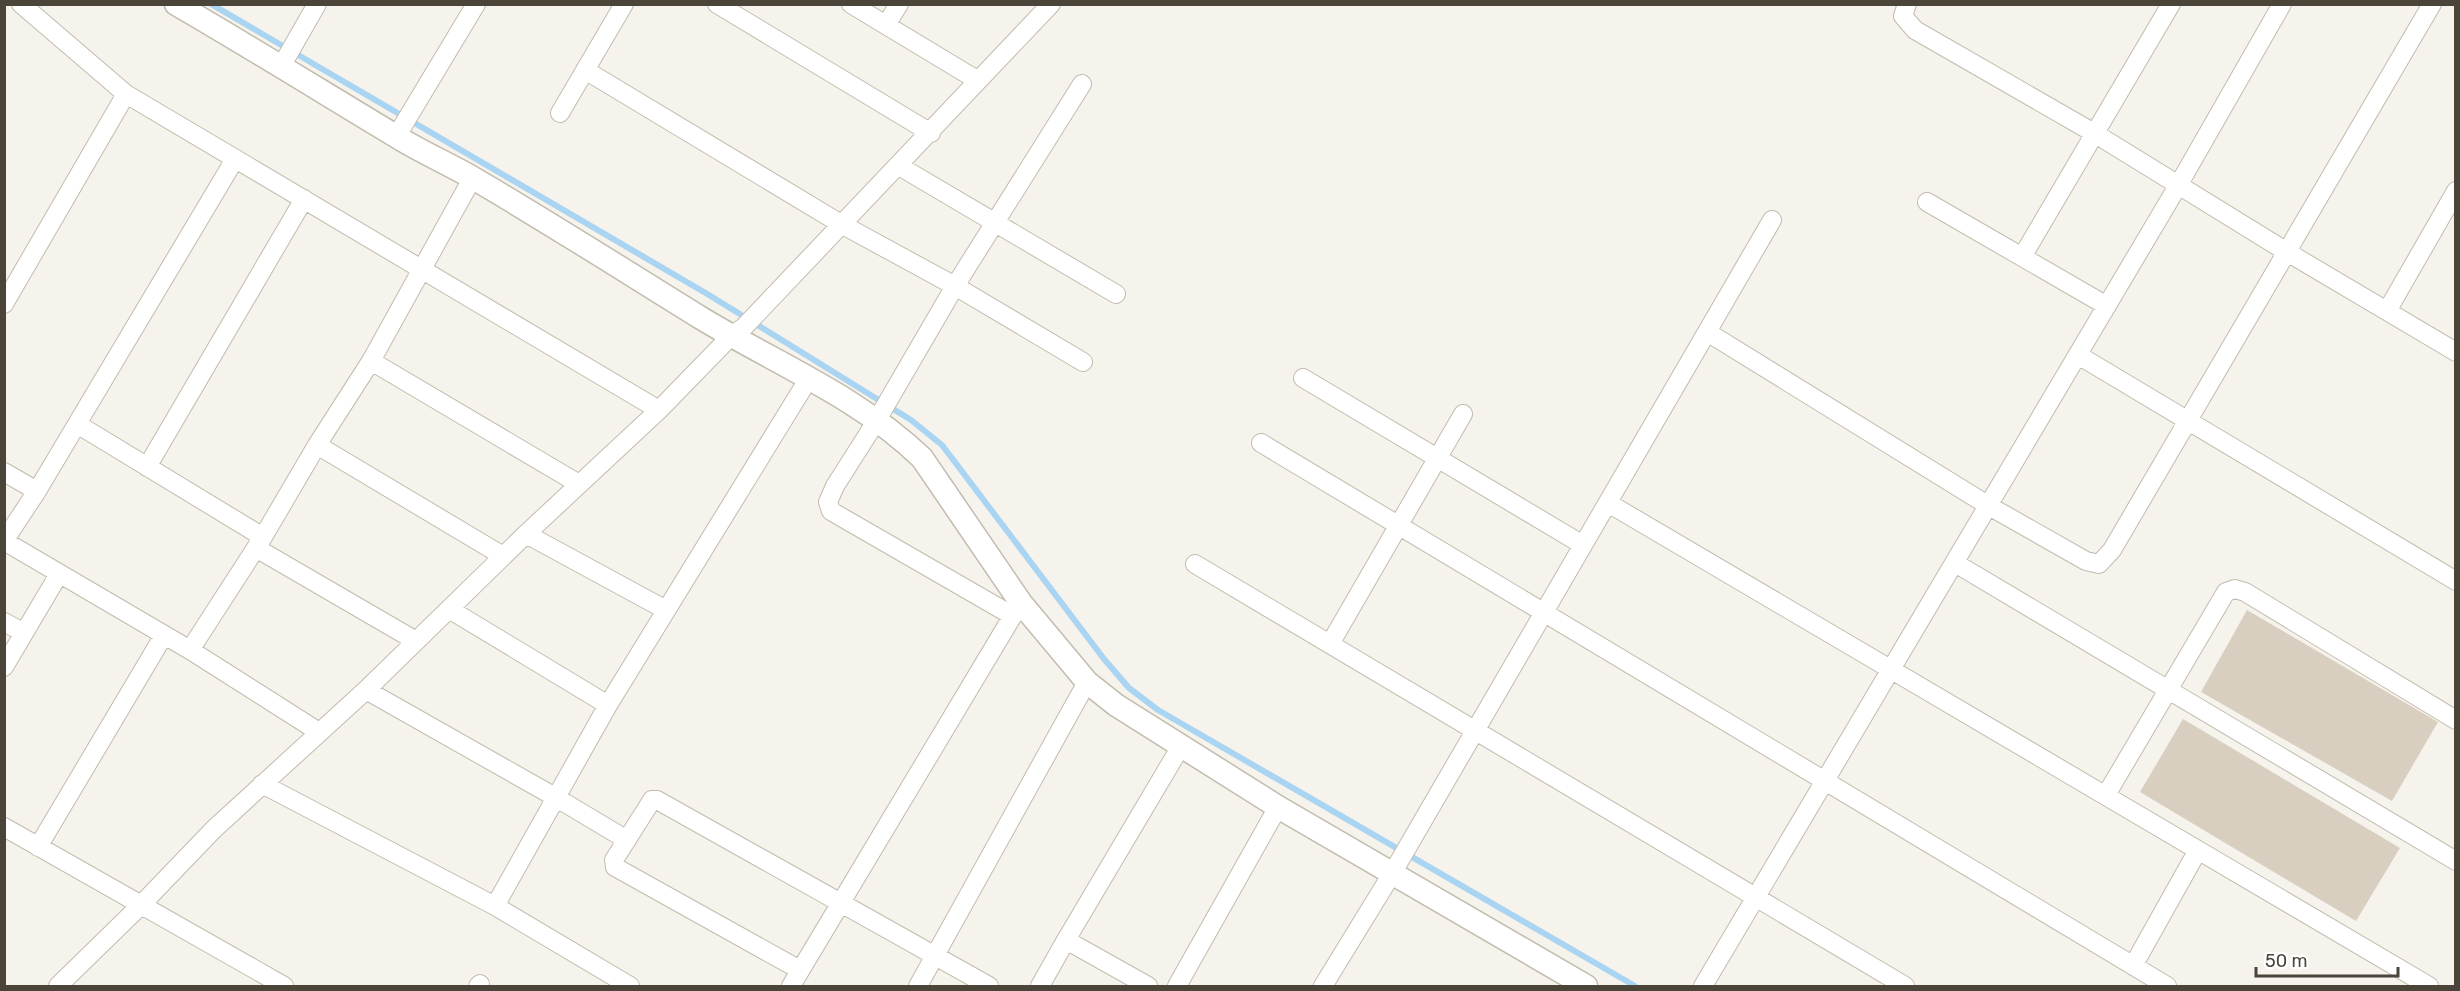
<svg xmlns="http://www.w3.org/2000/svg" width="2460" height="991" viewBox="0 0 2460 991" font-family="Rubik,sans-serif">
  <rect width="100%" height="100%" fill="#f6f3ec"/>
  <g fill="none" stroke-linecap="round" stroke-linejoin="round">
    <path stroke="#a9d4f2" stroke-width="6" d="M 211,4 L 709,295 L 911,420 L 942,445 L 1104,659 L 1129,688 L 1158,710 L 1635,986"/>
  </g>
  <path fill="#d8cfc1" d="M 2247,610 L 2438,722 L 2392,801 L 2201,692 Z
    M 2183,719 L 2400,848 L 2356,921 L 2140,792 Z"/>
  <g fill="none" stroke-linecap="round" stroke-linejoin="round">
    <g stroke="#c2bbae" stroke-width="20">
      <path id="minor" d="M 21,4 L 126,94 L 659,410
        M 717,4 L 931,133
        M 851,4 L 977,80
        M 1907,4 L 1903,16 L 1915,30 L 2094,133 L 2287,252 L 2456,352
        M 886,25 L 899,4
        M 282,65 L 317,4
        M 585,70 L 841,224 L 955,286 L 1083,362
        M 560,113 L 624,4
        M 396,137 L 476,4
        M 899,166 L 1116,294
        M 1927,202 L 2107,306
        M 2022,257 L 2171,4
        M 4,304 L 126,94
        M 2387,311 L 2456,191
        M 1707,332 L 1989,506 L 2086,561 L 2099,564 L 2112,550 L 2432,4
        M 2078,355 L 2456,581
        M 371,361 L 579,484
        M 1303,378 L 1583,545
        M 77,424 L 263,537
        M 1261,443 L 2167,986
        M 317,445 L 503,556
        M 147,467 L 304,199
        M 4,472 L 37,491
        M 1608,503 L 2429,986
        M 526,534 L 666,610
        M 4,541 L 37,491 L 235,159
        M 4,541 L 190,650 L 319,732
        M 256,548 L 416,641
        M 1955,563 L 2456,861
        M 1195,564 L 1905,986
        M 449,609 L 608,705
        M 1013,616 L 843,518 L 831,511 L 828,502 L 835,486 L 877,420 L 955,286 L 1082,84
        M 4,622 L 24,633
        M 1330,644 L 1463,414
        M 190,650 L 263,537 L 317,445 L 371,361 L 473,177
        M 4,667 L 59,574
        M 366,690 L 555,797 L 627,840
        M 262,784 L 495,906 L 630,986
        M 2106,795 L 2226,592 L 2235,589 L 2245,592 L 2456,720
        M 4,827 L 284,986
        M 38,847 L 164,635
        M 495,906 L 608,705 L 809,378
        M 2133,966 L 2198,850
        M 800,970 L 615,867 L 614,860 L 652,800 L 657,800 L 989,986
        M 58,986 L 141,905 L 214,829 L 366,690 L 526,534 L 659,410 L 731,336 L 744,327 L 1051,4
        M 478,986 L 480,984
        M 791,986 L 1018,607
        M 918,986 L 1087,682
        M 1040,986 L 1066,940
        M 1148,986 L 1066,940 L 1181,746
        M 1177,986 L 1278,807
        M 1323,986 L 1393,872 L 1772,220
        M 1703,986 L 2179,184 L 2282,4"/>
    </g>
    <g stroke="#c2bbae" stroke-width="25">
      <path id="tertiary" d="M 176,4 C 250,47 321,91 394,135 C 419,151 447,163 473,178 C 550,223 625,271 701,318 C 775,363 859,397 922,458 L 1021,603 L 1087,682 L 1116,705 L 1278,807 L 1586,986"/>
    </g>
    <use href="#minor" stroke="#fff" stroke-width="18"/>
    <use href="#tertiary" stroke="#fff" stroke-width="22"/>
  </g>
  <rect width="2460" height="991" fill="none" stroke="#4b4439" stroke-width="12"/>
  <path d="M2256 967v9h142v-9" fill="none" stroke="#4b4439" stroke-width="3"/>
  <text x="2265" y="967" font-size="18" fill="#4b4439" stroke="#ffffff" stroke-width="4.5" paint-order="stroke">50 m</text>
</svg>
